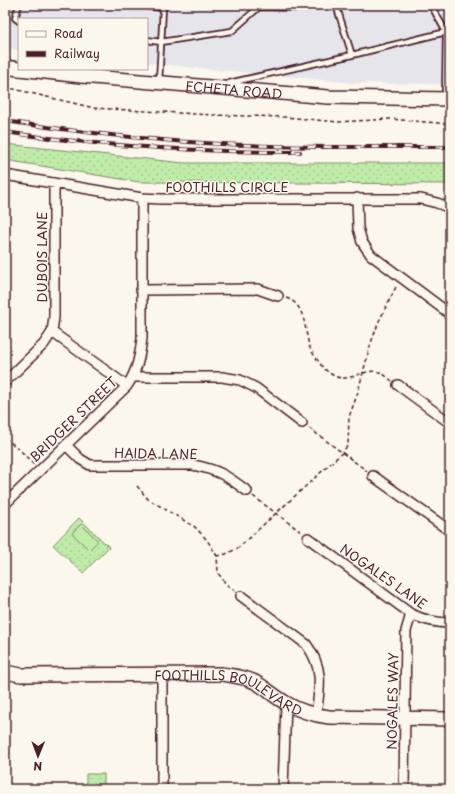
<svg xmlns="http://www.w3.org/2000/svg" width="455" height="794" viewBox="0 0 455 794" font-family="'Playpen Sans',sans-serif">
  <defs>
    <pattern id="grass-dots" width="8" height="8" patternUnits="userSpaceOnUse"><rect width="8" height="8" fill="#c0eca9"/><path d="M2 2h.1M6 6h.1" fill="none" stroke="#a6ca92" stroke-width="1.8" stroke-linecap="round"/></pattern>
  </defs>
  <rect width="100%" height="100%" fill="#fbf7ec"/>
  <filter id="ink" filterUnits="userSpaceOnUse"><feTurbulence type="fractalNoise" baseFrequency=".025" numOctaves="2"/><feDisplacementMap in="SourceGraphic" scale="8" xChannelSelector="R" yChannelSelector="G"/><feConvolveMatrix kernelMatrix="1 2 1 2 8 2 1 2 1" color-interpolation-filters="sRGB"/></filter>
  <g filter="url(#ink)">
    <path fill="#e6e5ec" d="M 5,5 L 450,5 L 450,84 L 354,83 L 147,63 L 147,19 L 19,19 L 19,50 L 5,48 Z"/>
    <path fill="url(#grass-dots)" stroke="#85866a" d="M 5,144 L 184,163 L 450,163 L 450,184 L 139,182 L 5,160 Z
      M 79,518 L 109,547 L 83,573 L 53,545 Z
      M 86,774 L 104,774 L 104,789 L 86,789 Z"/>
    <path fill="#c0eca9" stroke="#85866a" d="M 81,524 L 98,541 L 89,550 L 72,533 Z"/>
    <g fill="none" stroke-linecap="round" stroke-linejoin="round">
      <g stroke="#4a1f2b" stroke-width="8">
        <path id="lane" d="M 19,5 L 15,18 L 19,21
          M 136,5 L 163,8
          M 336,5 L 352,55
          M 147,40 L 161,42 L 232,31 L 259,7 L 299,8 L 333,5
          M 159,82 L 163,8 L 165,5
          M 229,83 L 352,55 L 446,32 L 431,5
          M 445,97 L 446,32 L 450,26"/>
      </g>
      <g stroke="#4a1f2b" stroke-width="12">
        <path id="street" d="M 5,175 L 142,198 L 161,199 L 421,199 L 437,203 L 450,208
          M 357,198 L 358,228 L 362,242 L 371,255 L 450,314
          M 141,290 L 258,289 L 278,296
          M 52,332 L 127,386
          M 133,377 L 222,377 L 240,380 L 256,388 L 302,423
          M 5,382 L 44,344 L 52,332 L 54,317 L 54,183
          M 398,385 L 450,423
          M 66,445 L 80,459 L 90,465 L 193,465 C 218,470 226,475 247,491
          M 373,476 L 450,531
          M 5,504 L 127,386 C 137,371 140,356 142,338 L 142,198
          M 308,538 L 411,614 C 424,620 436,623 450,623
          M 241,596 L 306,644 C 324,667 320,688 316,715
          M 162,789 L 162,674
          M 283,789 L 286,703
          M 404,789 L 406,631 L 411,614"/>
      </g>
      <g stroke="#4a1f2b" stroke-width="16">
        <g id="secondary">
          <path d="M 5,67 L 19,69"/>
          <path id="s1" d="M 20,69 L 81,76 L 328,97 L 450,99"/>
          <path id="s2" d="M 5,672 L 21,675 L 222,674 C 233,676 245,677 255,682 C 266,688 275,697 286,703 C 299,711 313,715 329,717 L 450,719"/>
        </g>
      </g>
      <path stroke="#4a1f2b" stroke-width="1.5" stroke-dasharray="4 3" stroke-linecap="butt" d="M 5,87 L 94,108 L 212,115 L 285,117 L 338,122 L 390,119 L 450,124
        M 286,298 C 307,304 304,332 310,348 C 313,354 318,361 322,366 C 345,392 358,367 379,372 C 383,373 388,378 392,381
        M 309,428 L 367,471
        M 5,438 L 20,450 L 34,465
        M 137,486 L 148,499 L 195,527 L 207,540 L 217,556 L 218,573 L 226,584 L 235,591
        M 253,496 L 301,532
        M 217,556 L 226,554 L 238,548 L 342,453 L 348,445 L 349,417 L 357,395 L 371,343 L 379,321 L 397,285"/>
      <use href="#lane" stroke="#fbf7ec" stroke-width="4.5"/>
      <use href="#street" stroke="#fbf7ec" stroke-width="9"/>
      <use href="#secondary" stroke="#fbf7ec" stroke-width="13"/>
      <g stroke="#4a1f2b" stroke-width="4">
        <path id="rail" d="M 5,121 C 71,131 137,139 204,143 C 286,148 368,147 450,147
          M 5,132 C 104,147 201,152 300,152"/>
      </g>
      <use href="#rail" stroke="#fbf7ec" stroke-width="2.5" stroke-dasharray="8" stroke-linecap="butt"/>
    </g>
  </g>
  <g text-anchor="middle" dominant-baseline="central" stroke-width="3" stroke-linejoin="round" paint-order="stroke">
    <g font-size="13" fill="#4a1f2b" stroke="#fbf7ec">
      <text stroke="none"><textPath href="#s1" startOffset="215">ECHETA ROAD</textPath></text>
      <text x="227" y="186">FOOTHILLS CIRCLE</text>
      <text transform="translate(41 257) rotate(-90)">DUBOIS LANE</text>
      <text transform="translate(73 419) rotate(-44)">BRIDGER STREET</text>
      <text transform="translate(156 453) rotate(1)">HAIDA LANE</text>
      <text transform="translate(384 576) rotate(35)">NOGALES LANE</text>
      <text stroke="none"><textPath href="#s2" startOffset="228">FOOTHILLS BOULEVARD</textPath></text>
      <text transform="translate(392 701) rotate(-89)">NOGALES WAY</text>
    </g>
  </g>
  <rect width="455" height="794" fill="none" stroke="#fbf7ec" stroke-width="20"/>
  <rect x="10" y="10" width="435" height="774" fill="none" stroke="#4a1f2b" stroke-width="1.5" filter="url(#ink)"/>
  <rect x="18" y="18" width="130" height="52" fill="#fbf7ec" stroke="#b4a19f"/>
  <rect x="26" y="31" width="20" height="6" fill="#fbf7ec" stroke="#b4a19f"/>
  <text x="54" y="38" font-size="12" fill="#4a1f2b">Road</text>
  <rect x="26" y="51" width="20" height="6" fill="#4a1f2b" stroke="#b4a19f"/>
  <text x="54" y="58" font-size="12" fill="#4a1f2b">Railway</text>
  <g transform="translate(38 756) rotate(181)" stroke="#fbf7ec" stroke-width="3" paint-order="stroke">
  <path d="M0-3L7 15L0 10L-7 15Z" fill="#4a1f2b"/>
  <text y="-6" font-size="11" font-weight="bold" text-anchor="middle" fill="#4a1f2b">N</text>
  </g>
</svg>
